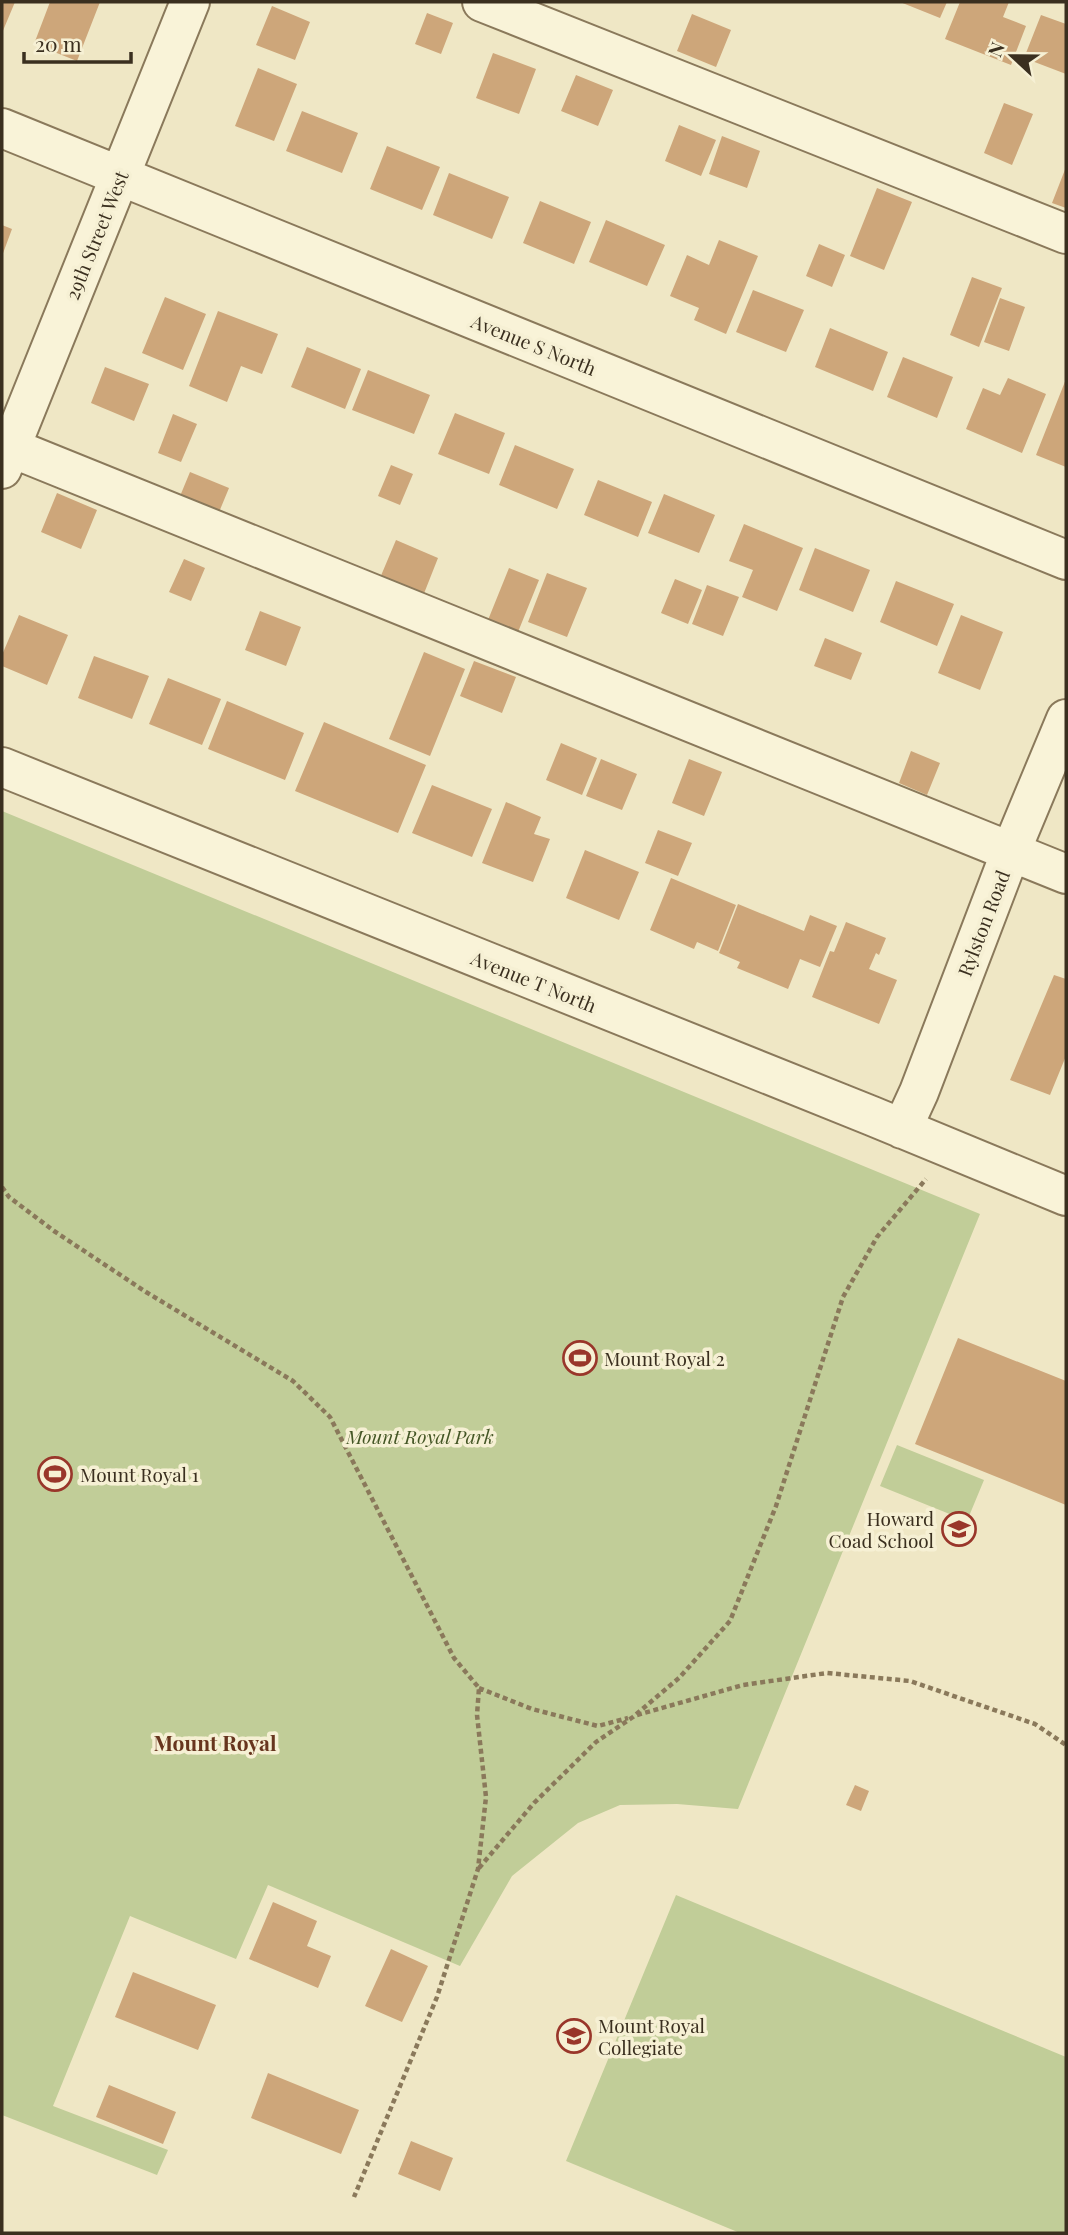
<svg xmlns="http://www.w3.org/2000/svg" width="1068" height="2235" viewBox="0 0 1068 2235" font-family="'Playfair Display',serif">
  <rect width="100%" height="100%" fill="#efe7c5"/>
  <path fill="#c1cd98" d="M 2,811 L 980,1214 L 738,1809 L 677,1804 L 620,1805 L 578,1823 L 512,1876 L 460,1966 L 268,1885 L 236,1959 L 130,1916 L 53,2106 L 168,2150 L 157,2175 L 2,2115 Z
    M 897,1445 L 984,1480 L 967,1521 L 880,1486 Z
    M 676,1895 L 1066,2057 L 1066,2233 L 740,2233 L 566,2161 Z"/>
  <path fill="#cda67a" d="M 2,2 L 15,2 L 2,33 Z
    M 50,2 L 100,2 L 77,61 L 34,44 Z
    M 900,2 L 947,2 L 940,18 Z
    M 960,2 L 1009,2 L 1003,17 L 1026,26 L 1011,65 L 945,39 Z
    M 272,6 L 310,22 L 295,60 L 256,45 Z
    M 427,13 L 453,23 L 441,54 L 415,44 Z
    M 692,14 L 731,30 L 716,67 L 677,51 Z
    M 1041,15 L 1066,24 L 1066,74 L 1024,58 Z
    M 493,53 L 536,69 L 519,114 L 476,98 Z
    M 258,68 L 297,84 L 274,141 L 235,126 Z
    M 576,75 L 613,90 L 598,126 L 561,111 Z
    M 1004,103 L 1033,114 L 1012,165 L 984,153 Z
    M 302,111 L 358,133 L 342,173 L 286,151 Z
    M 679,125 L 716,140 L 701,176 L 665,161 Z
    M 722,136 L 760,151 L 747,188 L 709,174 Z
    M 387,146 L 440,167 L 422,210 L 370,189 Z
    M 1066,167 L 1066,208 L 1052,203 Z
    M 449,173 L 509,197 L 492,239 L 433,215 Z
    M 877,188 L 912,202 L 884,270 L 850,256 Z
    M 540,201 L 591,222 L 574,264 L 523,243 Z
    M 606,220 L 665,245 L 647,286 L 589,262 Z
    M 2,225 L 12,229 L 2,256 Z
    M 719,240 L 758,256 L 726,334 L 694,320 L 699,308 L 670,296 L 687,255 L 709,265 Z
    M 819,244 L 845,255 L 832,287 L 806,276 Z
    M 972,277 L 1002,288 L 979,347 L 950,335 Z
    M 753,290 L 804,310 L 786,352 L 736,332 Z
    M 165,297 L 206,314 L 183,370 L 142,353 Z
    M 1000,298 L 1025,307 L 1009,351 L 984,342 Z
    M 218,311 L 278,334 L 262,374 L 241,366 L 227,402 L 189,386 Z
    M 830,328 L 888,352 L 873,391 L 815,367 Z
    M 307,347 L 361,369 L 345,409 L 291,387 Z
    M 903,357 L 953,377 L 937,418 L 887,397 Z
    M 105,367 L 149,384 L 134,421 L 91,403 Z
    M 368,370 L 430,395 L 414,434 L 352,410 Z
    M 1008,378 L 1046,394 L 1022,453 L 966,429 L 983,388 L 1000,395 Z
    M 1066,379 L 1066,467 L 1036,455 Z
    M 455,413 L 505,433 L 489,474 L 438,454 Z
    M 173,414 L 197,424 L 181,462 L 158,453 Z
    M 515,445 L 574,469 L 557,509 L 499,485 Z
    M 391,465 L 413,474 L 400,505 L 378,496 Z
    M 190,472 L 229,488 L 217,517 L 178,501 Z
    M 598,480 L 652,502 L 638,537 L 584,515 Z
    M 57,493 L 97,510 L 81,549 L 41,532 Z
    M 664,494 L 715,515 L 699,553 L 648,533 Z
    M 744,524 L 803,548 L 777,611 L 742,597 L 753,570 L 729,561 Z
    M 396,540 L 438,558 L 423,596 L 380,578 Z
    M 815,548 L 870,570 L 853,612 L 799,590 Z
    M 184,559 L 205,568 L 191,601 L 169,592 Z
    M 509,568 L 539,580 L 518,632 L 488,620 Z
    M 547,573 L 587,588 L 567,637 L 528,622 Z
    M 675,579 L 702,590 L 688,624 L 661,613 Z
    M 896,581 L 954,604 L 937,646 L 880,622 Z
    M 707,585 L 739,597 L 723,636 L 692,624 Z
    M 260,611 L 301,627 L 286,666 L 245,650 Z
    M 19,615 L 68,635 L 47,685 L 2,666 L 2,655 Z
    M 961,615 L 1003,632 L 980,690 L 938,673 Z
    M 825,638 L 862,653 L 851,680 L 814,666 Z
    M 424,652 L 465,669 L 430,756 L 389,739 Z
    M 94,656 L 149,676 L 132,719 L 78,698 Z
    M 474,661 L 516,677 L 502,713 L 460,696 Z
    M 168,678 L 221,699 L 202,745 L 149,724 Z
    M 227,701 L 304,733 L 285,780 L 208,749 Z
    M 324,722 L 426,765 L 398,833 L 295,791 Z
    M 561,743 L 597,758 L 582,795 L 546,780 Z
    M 911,751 L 940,763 L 927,795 L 899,783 Z
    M 601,759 L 637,774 L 622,810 L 586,796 Z
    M 689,759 L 722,772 L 704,816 L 672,803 Z
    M 432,785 L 492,809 L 472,857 L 412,833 Z
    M 506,802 L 541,817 L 534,834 L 550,839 L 533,882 L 482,863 Z
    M 658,830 L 692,843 L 678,876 L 645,863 Z
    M 585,850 L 639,872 L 619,920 L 566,898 Z
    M 671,878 L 736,905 L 718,951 L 697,942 L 694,949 L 650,930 Z
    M 738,904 L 804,931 L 810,915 L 837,926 L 820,967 L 800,959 L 788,989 L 737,968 L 740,962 L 719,953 Z
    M 846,922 L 886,938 L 879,955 L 876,953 L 869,969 L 897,980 L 879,1024 L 812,997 L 830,951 L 834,952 Z
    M 1054,975 L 1066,979 L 1066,1056 L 1050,1095 L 1010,1080 Z
    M 958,1338 L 1066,1381 L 1066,1505 L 915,1444 Z
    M 855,1785 L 869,1791 L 861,1811 L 846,1805 Z
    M 273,1902 L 317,1921 L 307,1946 L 331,1956 L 318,1988 L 249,1959 Z
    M 391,1949 L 428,1966 L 402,2022 L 365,2006 Z
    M 133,1972 L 216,2005 L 198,2050 L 115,2017 Z
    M 268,2073 L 359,2110 L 341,2154 L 251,2118 Z
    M 109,2085 L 176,2112 L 163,2144 L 96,2117 Z
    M 411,2141 L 453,2158 L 440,2191 L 398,2174 Z"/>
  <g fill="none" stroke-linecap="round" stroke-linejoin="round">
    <g stroke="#8a795b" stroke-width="42">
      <path id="minor" d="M 482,2 L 1066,234
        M 2,128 L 1066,560
        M 2,444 L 1066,874
        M 2,469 L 190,2
        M 2,767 L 872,1116 L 1066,1196
        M 902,1129 L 919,1092 L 1011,851 L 1066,719"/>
    </g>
    <path stroke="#8a795b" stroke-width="4.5" stroke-dasharray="5 3.5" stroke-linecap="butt" d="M 2,1187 L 9,1197 L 54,1231 L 146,1292 L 293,1381 L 330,1417 L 454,1658 L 479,1688 L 477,1715 L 486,1797 L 478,1869 L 437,1997 L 354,2197
      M 479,1688 L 532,1709 L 598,1726 L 628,1718
      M 637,1715 L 743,1685 L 827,1673 L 910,1681 L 1035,1724 L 1066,1745
      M 479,1868 L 534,1803 L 596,1742 L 633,1717 L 679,1678 L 730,1621 L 776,1506 L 843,1297 L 877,1237 L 926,1179"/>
    <use href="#minor" stroke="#f9f3d8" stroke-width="38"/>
  </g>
  <defs>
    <g id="stadium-ring" transform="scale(1.75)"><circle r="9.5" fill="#f6f0d4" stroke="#99362a" stroke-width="1.5"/><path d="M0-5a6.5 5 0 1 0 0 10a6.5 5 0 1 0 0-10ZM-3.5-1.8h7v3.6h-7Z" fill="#99362a"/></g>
    <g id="school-ring" transform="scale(1.75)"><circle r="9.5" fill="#f6f0d4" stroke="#99362a" stroke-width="1.5"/><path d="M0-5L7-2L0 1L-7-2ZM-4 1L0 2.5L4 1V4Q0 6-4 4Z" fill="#99362a"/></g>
  </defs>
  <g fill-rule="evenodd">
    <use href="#stadium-ring" x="580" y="1358"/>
    <use href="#stadium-ring" x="55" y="1474"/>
    <use href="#school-ring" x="959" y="1529"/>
    <use href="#school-ring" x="574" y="2036"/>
  </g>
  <g text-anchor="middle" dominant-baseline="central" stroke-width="7" stroke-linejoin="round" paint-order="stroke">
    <g font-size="19" fill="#3a2f1f" stroke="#f6f0d4">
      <text transform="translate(96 235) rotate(-68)">29th Street West</text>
      <text transform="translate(534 344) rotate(22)">Avenue S North</text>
      <text transform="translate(983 923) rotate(-69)">Rylston Road</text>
      <text transform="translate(534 981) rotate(22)">Avenue T North</text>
    </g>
    <g font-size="19" fill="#3a2f1f" stroke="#f6f0d4" text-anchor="start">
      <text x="604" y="1358">Mount Royal 2</text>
      <text x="80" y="1474">Mount Royal 1</text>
      <text x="934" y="1518" text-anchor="end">Howard<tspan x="934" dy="22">Coad School</tspan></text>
      <text x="598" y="2025">Mount Royal<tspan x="598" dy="22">Collegiate</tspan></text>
    </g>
    <g font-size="19" font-style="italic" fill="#445625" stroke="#f6f0d4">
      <text x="420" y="1436">Mount Royal Park</text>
    </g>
    <g font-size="21" font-weight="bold" fill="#67351e" stroke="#f6f0d4">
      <text x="215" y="1742">Mount Royal</text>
    </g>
  </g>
  <rect width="1068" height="2235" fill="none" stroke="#3a2f1f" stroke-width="7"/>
  <g transform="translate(1012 56) rotate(292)" stroke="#f6f0d4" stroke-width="5" paint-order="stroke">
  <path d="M0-5L12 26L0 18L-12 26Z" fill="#3a2f1f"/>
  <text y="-10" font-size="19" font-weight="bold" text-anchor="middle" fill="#3a2f1f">N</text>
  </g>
  <path d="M24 52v10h107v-10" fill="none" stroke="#3a2f1f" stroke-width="3.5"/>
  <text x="35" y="52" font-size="21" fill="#3a2f1f" stroke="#f6f0d4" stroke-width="5" paint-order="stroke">20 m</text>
</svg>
